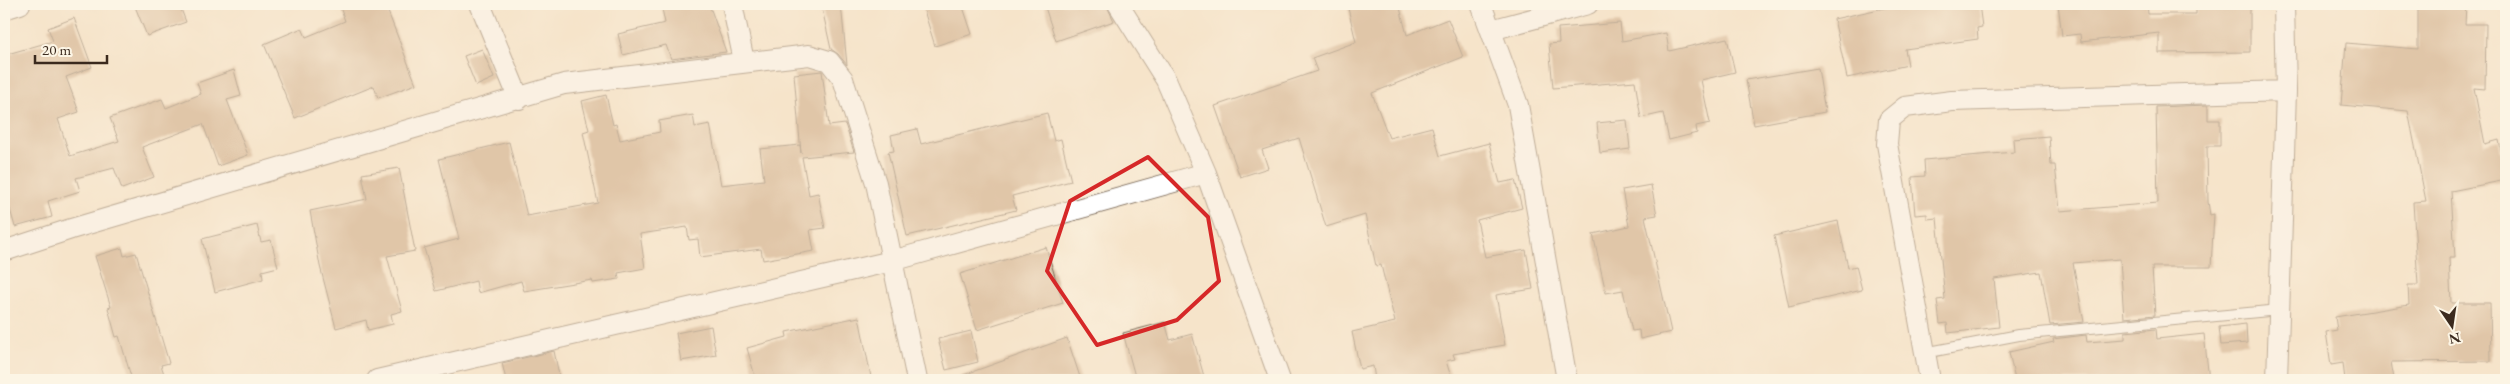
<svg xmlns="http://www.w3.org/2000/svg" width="2510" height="384" viewBox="0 0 2510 384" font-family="'EB Garamond',serif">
  <rect width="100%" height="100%" fill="#fcf5e5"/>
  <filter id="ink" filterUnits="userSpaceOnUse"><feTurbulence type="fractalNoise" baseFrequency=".02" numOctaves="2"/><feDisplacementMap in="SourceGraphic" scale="10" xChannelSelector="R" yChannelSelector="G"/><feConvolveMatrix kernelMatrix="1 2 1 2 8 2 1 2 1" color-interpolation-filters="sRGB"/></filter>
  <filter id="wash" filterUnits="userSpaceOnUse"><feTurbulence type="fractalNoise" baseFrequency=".0096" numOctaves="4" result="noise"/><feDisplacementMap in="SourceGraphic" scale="20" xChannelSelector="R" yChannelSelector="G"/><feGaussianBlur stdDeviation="1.12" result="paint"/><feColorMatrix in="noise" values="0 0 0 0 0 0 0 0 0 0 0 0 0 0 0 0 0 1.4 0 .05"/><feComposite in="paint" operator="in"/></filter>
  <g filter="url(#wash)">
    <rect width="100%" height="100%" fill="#f6e4ca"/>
    <g id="blocks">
      <path fill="#c6a27f" d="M 134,4 L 179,4 L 186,22 L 147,36 Z
        M 339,4 L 385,4 L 416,84 L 378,98 L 374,86 L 295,118 L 264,44 L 302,28 L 306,37 L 345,21 Z
        M 661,4 L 709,4 L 726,52 L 671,59 L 666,45 L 623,55 L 618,34 L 665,23 Z
        M 821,4 L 841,4 L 847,65 L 838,54 L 831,49 Z
        M 922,4 L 962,4 L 972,34 L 935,46 Z
        M 1044,4 L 1106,4 L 1114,21 L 1056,41 Z
        M 1347,4 L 1399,4 L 1407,35 L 1448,19 L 1463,57 L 1372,93 L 1389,138 L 1432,127 L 1440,156 L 1489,143 L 1500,183 L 1515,180 L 1522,208 L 1477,220 L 1485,257 L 1526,250 L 1533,289 L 1496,295 L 1505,345 L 1453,354 L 1455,359 L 1446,361 L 1452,380 L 1375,380 L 1373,366 L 1360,369 L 1352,332 L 1395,322 L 1381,265 L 1376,266 L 1365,215 L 1326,227 L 1299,138 L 1262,150 L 1268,168 L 1240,177 L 1215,106 L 1317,71 L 1312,58 L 1356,42 Z
        M 1902,4 L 1979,4 L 1982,27 L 1977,28 L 1978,39 L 1905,49 L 1908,65 L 1847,78 L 1834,19 Z
        M 2058,4 L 2147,4 L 2148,14 L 2196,14 L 2196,6 L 2250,6 L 2250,52 L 2159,53 L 2159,33 L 2081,42 L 2080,34 L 2062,36 Z
        M 2418,4 L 2466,4 L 2465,24 L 2486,24 L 2485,89 L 2474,88 L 2485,144 L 2499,140 L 2506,180 L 2451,191 L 2455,258 L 2449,258 L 2451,303 L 2490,303 L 2491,361 L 2391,362 L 2394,379 L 2345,380 L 2343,363 L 2331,365 L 2326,332 L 2337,330 L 2335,317 L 2409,305 L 2408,285 L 2418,285 L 2413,202 L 2426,201 L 2408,111 L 2341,105 L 2346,43 L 2418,49 Z
        M 74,18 L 92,67 L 66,77 L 79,112 L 58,119 L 70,156 L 119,141 L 110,118 L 162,99 L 166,108 L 201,94 L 197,83 L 234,70 L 241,96 L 227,100 L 248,155 L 218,166 L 203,124 L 142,147 L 154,177 L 122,189 L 114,168 L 76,178 L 80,191 L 48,201 L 52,217 L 15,227 L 4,188 L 4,55 L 53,41 L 48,28 Z
        M 1620,23 L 1622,41 L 1666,33 L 1669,51 L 1727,38 L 1735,72 L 1701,80 L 1710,123 L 1696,126 L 1697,133 L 1669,140 L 1663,113 L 1641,118 L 1635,81 L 1553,88 L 1549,44 L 1559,43 L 1558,28 Z
        M 482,49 L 494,78 L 476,86 L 464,56 Z
        M 1818,68 L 1825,112 L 1754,125 L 1746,80 Z
        M 822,71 L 829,126 L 845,124 L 854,152 L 802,157 L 809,195 L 818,193 L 825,228 L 810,230 L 814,251 L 763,260 L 761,249 L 700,257 L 698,239 L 689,240 L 687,227 L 640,234 L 645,268 L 618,273 L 619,279 L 593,283 L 592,280 L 524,291 L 521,281 L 478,293 L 476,281 L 436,291 L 424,248 L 459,239 L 439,159 L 509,142 L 527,216 L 598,203 L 583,132 L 589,130 L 582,101 L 606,95 L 613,125 L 616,124 L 620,140 L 660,132 L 659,121 L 693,115 L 695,127 L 710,124 L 721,185 L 764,180 L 760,149 L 800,145 L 801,153 L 794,74 Z
        M 2208,105 L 2208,120 L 2220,120 L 2220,146 L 2207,146 L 2208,202 L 2210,215 L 2214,214 L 2211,267 L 2152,267 L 2155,315 L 2124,318 L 2120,259 L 2073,263 L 2084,322 L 2050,325 L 2041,272 L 1994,279 L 1999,327 L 1948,333 L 1947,323 L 1940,324 L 1937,300 L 1945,299 L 1937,218 L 1927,219 L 1927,214 L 1915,215 L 1912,177 L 1925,176 L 1924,160 L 2014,152 L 2013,139 L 2049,136 L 2051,165 L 2055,165 L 2060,211 L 2158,203 L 2156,107 Z
        M 1047,113 L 1054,141 L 1061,139 L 1071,181 L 1012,196 L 1016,210 L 907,236 L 888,152 L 894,151 L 891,135 L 917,129 L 921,144 Z
        M 1627,120 L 1630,149 L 1600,153 L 1597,123 Z
        M 399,168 L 415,251 L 387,256 L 402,311 L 391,314 L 393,324 L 368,330 L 366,320 L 336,328 L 320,266 L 310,211 L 367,199 L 362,174 Z
        M 1651,185 L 1657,215 L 1645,217 L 1671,332 L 1640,339 L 1639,330 L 1632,331 L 1623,290 L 1606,293 L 1593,234 L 1629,226 L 1622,190 Z
        M 1838,221 L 1848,268 L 1856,266 L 1862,290 L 1789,307 L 1774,236 Z
        M 257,225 L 261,242 L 271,240 L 278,267 L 262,271 L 263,279 L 215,292 L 202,239 Z
        M 1046,247 L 1063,303 L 977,330 L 960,274 Z
        M 122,248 L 124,256 L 136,253 L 169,363 L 161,365 L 166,380 L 132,380 L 119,336 L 116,337 L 108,308 L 111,307 L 95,256 Z
        M 859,317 L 871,377 L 856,380 L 756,380 L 747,348 L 787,337 L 786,332 Z
        M 1165,322 L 1170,340 L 1192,334 L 1205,380 L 1136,380 L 1123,333 Z
        M 2246,324 L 2247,343 L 2221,345 L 2219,327 Z
        M 711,326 L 716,355 L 681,361 L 676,333 Z
        M 2156,329 L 2157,339 L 2204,334 L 2209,380 L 2015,380 L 2009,352 L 2054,342 L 2053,339 L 2086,335 L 2087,342 L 2125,339 L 2125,332 Z
        M 971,331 L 978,362 L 946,370 L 938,339 Z
        M 1067,338 L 1081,380 L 956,380 L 955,378 Z
        M 554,351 L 560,380 L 506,380 L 502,363 Z"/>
    </g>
  </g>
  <g filter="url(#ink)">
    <use href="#blocks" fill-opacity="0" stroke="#7c6b5a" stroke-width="1"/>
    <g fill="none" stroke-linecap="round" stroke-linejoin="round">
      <g stroke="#7c6b5a" stroke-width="12">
        <path id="service" d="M 1924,353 L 2019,335 L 2279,310"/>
      </g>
      <g stroke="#7c6b5a" stroke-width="22">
        <path id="minor" d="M 480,4 L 519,99
          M 732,4 L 744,61
          M 1118,4 L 1166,80 L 1206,173 L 1280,380
          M 1481,4 L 1518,105 L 1567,380
          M 4,9 L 20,4
          M 1491,30 L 1588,4
          M 4,251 L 71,229 L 564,84 L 809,55 L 829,61 L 843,79 L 876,183 L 917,380
          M 377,380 L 892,261 L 1206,173
          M 1930,380 L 1887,144 L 1889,120 L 1905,107 L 1952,101 L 2286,91
          M 2277,380 L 2286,91 L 2284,4"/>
      </g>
      <use href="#service" stroke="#fff" stroke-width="10"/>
      <use href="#minor" stroke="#fff" stroke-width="20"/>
    </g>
  </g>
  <path d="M0 0H2510V384H0ZM 1148,157 L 1208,217 L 1219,281 L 1177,320 L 1097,345 L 1047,271 L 1070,201 Z" fill="#f6e4ca" fill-opacity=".55" fill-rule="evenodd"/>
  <path fill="none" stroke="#d62828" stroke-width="4" stroke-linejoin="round" d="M 1148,157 L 1208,217 L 1219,281 L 1177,320 L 1097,345 L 1047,271 L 1070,201 Z"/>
  <rect width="2510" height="384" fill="none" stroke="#fcf5e5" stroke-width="20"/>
  <g transform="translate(2452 326) rotate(167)" stroke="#fcf5e5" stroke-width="4" paint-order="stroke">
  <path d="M0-4L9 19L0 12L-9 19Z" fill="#3b2a1e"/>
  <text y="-8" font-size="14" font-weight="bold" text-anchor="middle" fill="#3b2a1e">N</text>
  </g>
  <path d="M35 55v8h72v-8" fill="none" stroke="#3b2a1e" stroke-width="2.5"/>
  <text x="42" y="55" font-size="15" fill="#3b2a1e" stroke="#fcf5e5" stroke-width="4" paint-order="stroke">20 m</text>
</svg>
